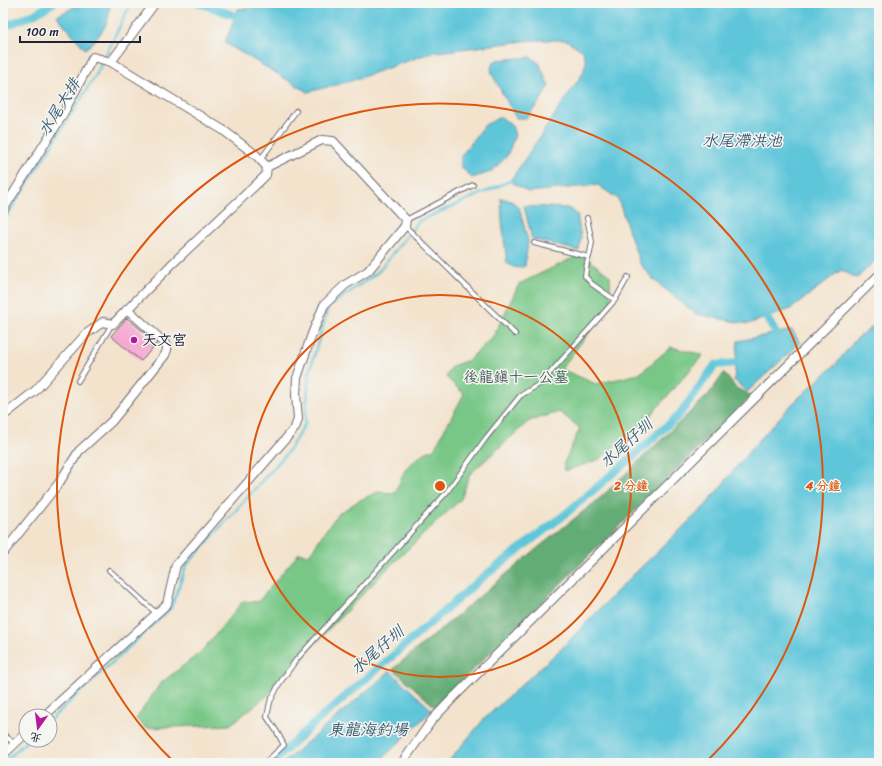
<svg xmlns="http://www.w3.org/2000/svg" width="882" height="766" viewBox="0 0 882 766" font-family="Sriracha,'LXGW WenKai TC',sans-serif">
  <rect width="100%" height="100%" fill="#f6f6f2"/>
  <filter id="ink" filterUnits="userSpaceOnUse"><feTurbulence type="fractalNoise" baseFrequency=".025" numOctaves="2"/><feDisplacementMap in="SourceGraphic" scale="8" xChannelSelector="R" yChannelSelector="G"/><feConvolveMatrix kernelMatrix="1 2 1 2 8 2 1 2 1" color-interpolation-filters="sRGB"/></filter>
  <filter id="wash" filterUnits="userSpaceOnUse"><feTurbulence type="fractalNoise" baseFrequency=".012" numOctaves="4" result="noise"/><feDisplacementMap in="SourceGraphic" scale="16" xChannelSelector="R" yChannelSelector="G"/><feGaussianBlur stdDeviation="0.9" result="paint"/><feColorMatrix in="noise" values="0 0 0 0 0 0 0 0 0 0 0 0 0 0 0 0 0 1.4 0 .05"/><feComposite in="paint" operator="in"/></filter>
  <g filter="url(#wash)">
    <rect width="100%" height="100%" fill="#f3e3cd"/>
    <path fill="#78c787" stroke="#4d7461" d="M 581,254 L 610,276 L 611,304 L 561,369 L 596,384 L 639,374 L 671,347 L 703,355 L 645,422 L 598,460 L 564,471 L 564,463 L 580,428 L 559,412 L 529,421 L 470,474 L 461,499 L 389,567 L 325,633 L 267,696 L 230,725 L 145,728 L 136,719 L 160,684 L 202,651 L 243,601 L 258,602 L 299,553 L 309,555 L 323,534 L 338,514 L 360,500 L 378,492 L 395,493 L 405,470 L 422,454 L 434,449 L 464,394 L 446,377 L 452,366 L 469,360 L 494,335 L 519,284 Z"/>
    <path fill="#62ac74" stroke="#426758" d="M 724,373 L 736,388 L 752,396 L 435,707 L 393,669 L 535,550 L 600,498 L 709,394 Z"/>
    <path fill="#5ec6da" stroke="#40748a" d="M 82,3 L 109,3 C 113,21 98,39 85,49 L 57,16 Z
      M 297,3 L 879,3 L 879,257 L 857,278 L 841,270 L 791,309 L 748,324 L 696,314 L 654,280 L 640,264 L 618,199 L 598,185 L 528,192 L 510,181 L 583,73 L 586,62 L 583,51 L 566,40 L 532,40 L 430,53 L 351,81 L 308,92 L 225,43 L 238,9 L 292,6 Z
      M 530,57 L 539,63 L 549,86 L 538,104 L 526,118 L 516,118 L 492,74 L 491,67 L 496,60 Z
      M 501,117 L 512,126 L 515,135 L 507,156 L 491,172 L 472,178 L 461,167 L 461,156 L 485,125 Z
      M 501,198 L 511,201 L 519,207 L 528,241 L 525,266 C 517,269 514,268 507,263 L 502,222 Z
      M 524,206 L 568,208 L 577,214 L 581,238 L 579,251 L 532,239 Z
      M 879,322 L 879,763 L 447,763 L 485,718 L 561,649 L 629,579 L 705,506 L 752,448 L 793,403 L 836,364 L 856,339 Z
      M 792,330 L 800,343 L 747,392 L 734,380 L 738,341 Z
      M 390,671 L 432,710 L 378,763 L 283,763 Z"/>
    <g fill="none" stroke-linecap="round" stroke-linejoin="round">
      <path stroke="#5ec6da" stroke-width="2.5" d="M 3,222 L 96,75 L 131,3
        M 50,720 L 171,608 L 186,566 L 287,453 L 305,424 L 309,374 L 328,307 L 378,272 L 419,221 L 512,180
        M 3,763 L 28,740"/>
      <path stroke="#5ec6da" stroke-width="8" d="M 199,3 L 236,16 L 246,17
        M 3,27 L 35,14 L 53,3
        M 761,308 L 776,333 L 772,342
        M 272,763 L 310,727 L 404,646 L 483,577 L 563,516 L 631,458 L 679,415 L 715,365 L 736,363 L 745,360"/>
    </g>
    <g id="blocks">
      <path fill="#f5a6d2" d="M 127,318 L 157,343 L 141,361 L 111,336 Z"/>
    </g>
  </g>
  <g filter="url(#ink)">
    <use href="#blocks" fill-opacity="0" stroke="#6b666e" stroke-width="1"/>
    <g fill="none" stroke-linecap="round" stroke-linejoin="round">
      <g stroke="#6b666e" stroke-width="6">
        <path id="service" d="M 260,160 L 296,111
          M 587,218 L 592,242 L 590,253 L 587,263 L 585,276 L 592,284 L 615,300
          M 406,220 L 473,185
          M 405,226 L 515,334
          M 534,243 L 589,257
          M 78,381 L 112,324
          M 109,570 L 156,613
          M 3,734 L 15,744
          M 265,763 L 284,745 L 277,732 L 267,717 L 270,702 L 279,684 L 296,660 L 446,493 L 486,438 L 520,396 L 541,383 L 615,300 L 628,277"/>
      </g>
      <g stroke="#6b666e" stroke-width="10">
        <path id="minor" d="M 3,210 L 62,116 L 93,57 L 111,62
          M 3,416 L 35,391 L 86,334 L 103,322 L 113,324 L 173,263 L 262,179 L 266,175 L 267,167
          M 3,553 L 59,483 L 79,451 L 112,421 L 165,355 L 167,350 L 167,345 L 127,309
          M 44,716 L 167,604 L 176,565 L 295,428 L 298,419 L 296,395 L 297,378 L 312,334 L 324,305 L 345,285 L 368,271 L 405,226 L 406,220 L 333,141 L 322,140 L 267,167 L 256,155 L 223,130 L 111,62 L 155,3
          M 3,755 L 26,733
          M 402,763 L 432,720 L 453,698 L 879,275"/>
      </g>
      <use href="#service" stroke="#fff" stroke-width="4"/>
      <use href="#minor" stroke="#fff" stroke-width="8"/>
    </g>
  </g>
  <g fill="none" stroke="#de560e" stroke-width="2">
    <circle cx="440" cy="486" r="191"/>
    <path d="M174 762A383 383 0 1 1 706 762"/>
  </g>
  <circle fill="#b5179e" stroke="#f6f6f2" stroke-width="1.5" cx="134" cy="340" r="4"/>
  <g text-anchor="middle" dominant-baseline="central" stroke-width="3" stroke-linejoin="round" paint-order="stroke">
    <g font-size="15" fill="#22223b" stroke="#f6f6f2" text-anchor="start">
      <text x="142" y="340">天文宮</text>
    </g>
    <g font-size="15" fill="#405c56" stroke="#f6f6f2">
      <text x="516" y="377">後龍鎮十一公墓</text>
    </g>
    <g font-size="16" font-style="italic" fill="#375b73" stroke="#f6f6f2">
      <text transform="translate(59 107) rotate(-58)">水尾大排</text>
      <text x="742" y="140">水尾滯洪池</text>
      <text transform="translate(626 443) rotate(-42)">水尾仔圳</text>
      <text transform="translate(377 650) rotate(-41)">水尾仔圳</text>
      <text x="368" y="729">東龍海釣場</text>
    </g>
  </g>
  <circle cx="440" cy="486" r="6" fill="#de560e" stroke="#f6f6f2" stroke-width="2"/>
  <g font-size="12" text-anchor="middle" font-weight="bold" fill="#de560e" stroke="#f6f6f2" stroke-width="3" stroke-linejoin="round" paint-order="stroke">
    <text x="631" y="490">2 分鐘</text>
    <text x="823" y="490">4 分鐘</text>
  </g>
  <rect width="882" height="766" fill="none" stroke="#f6f6f2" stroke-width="16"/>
  <g transform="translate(38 728) rotate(194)"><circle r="19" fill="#f6f6f2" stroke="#a1a1a9"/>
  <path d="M0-3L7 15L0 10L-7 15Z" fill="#b5179e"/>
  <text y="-6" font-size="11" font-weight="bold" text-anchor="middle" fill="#22223b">北</text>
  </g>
  <path d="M20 36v6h120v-6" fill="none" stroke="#22223b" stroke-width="2"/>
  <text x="26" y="36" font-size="12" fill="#22223b" stroke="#f6f6f2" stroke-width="3" paint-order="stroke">100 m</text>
</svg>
